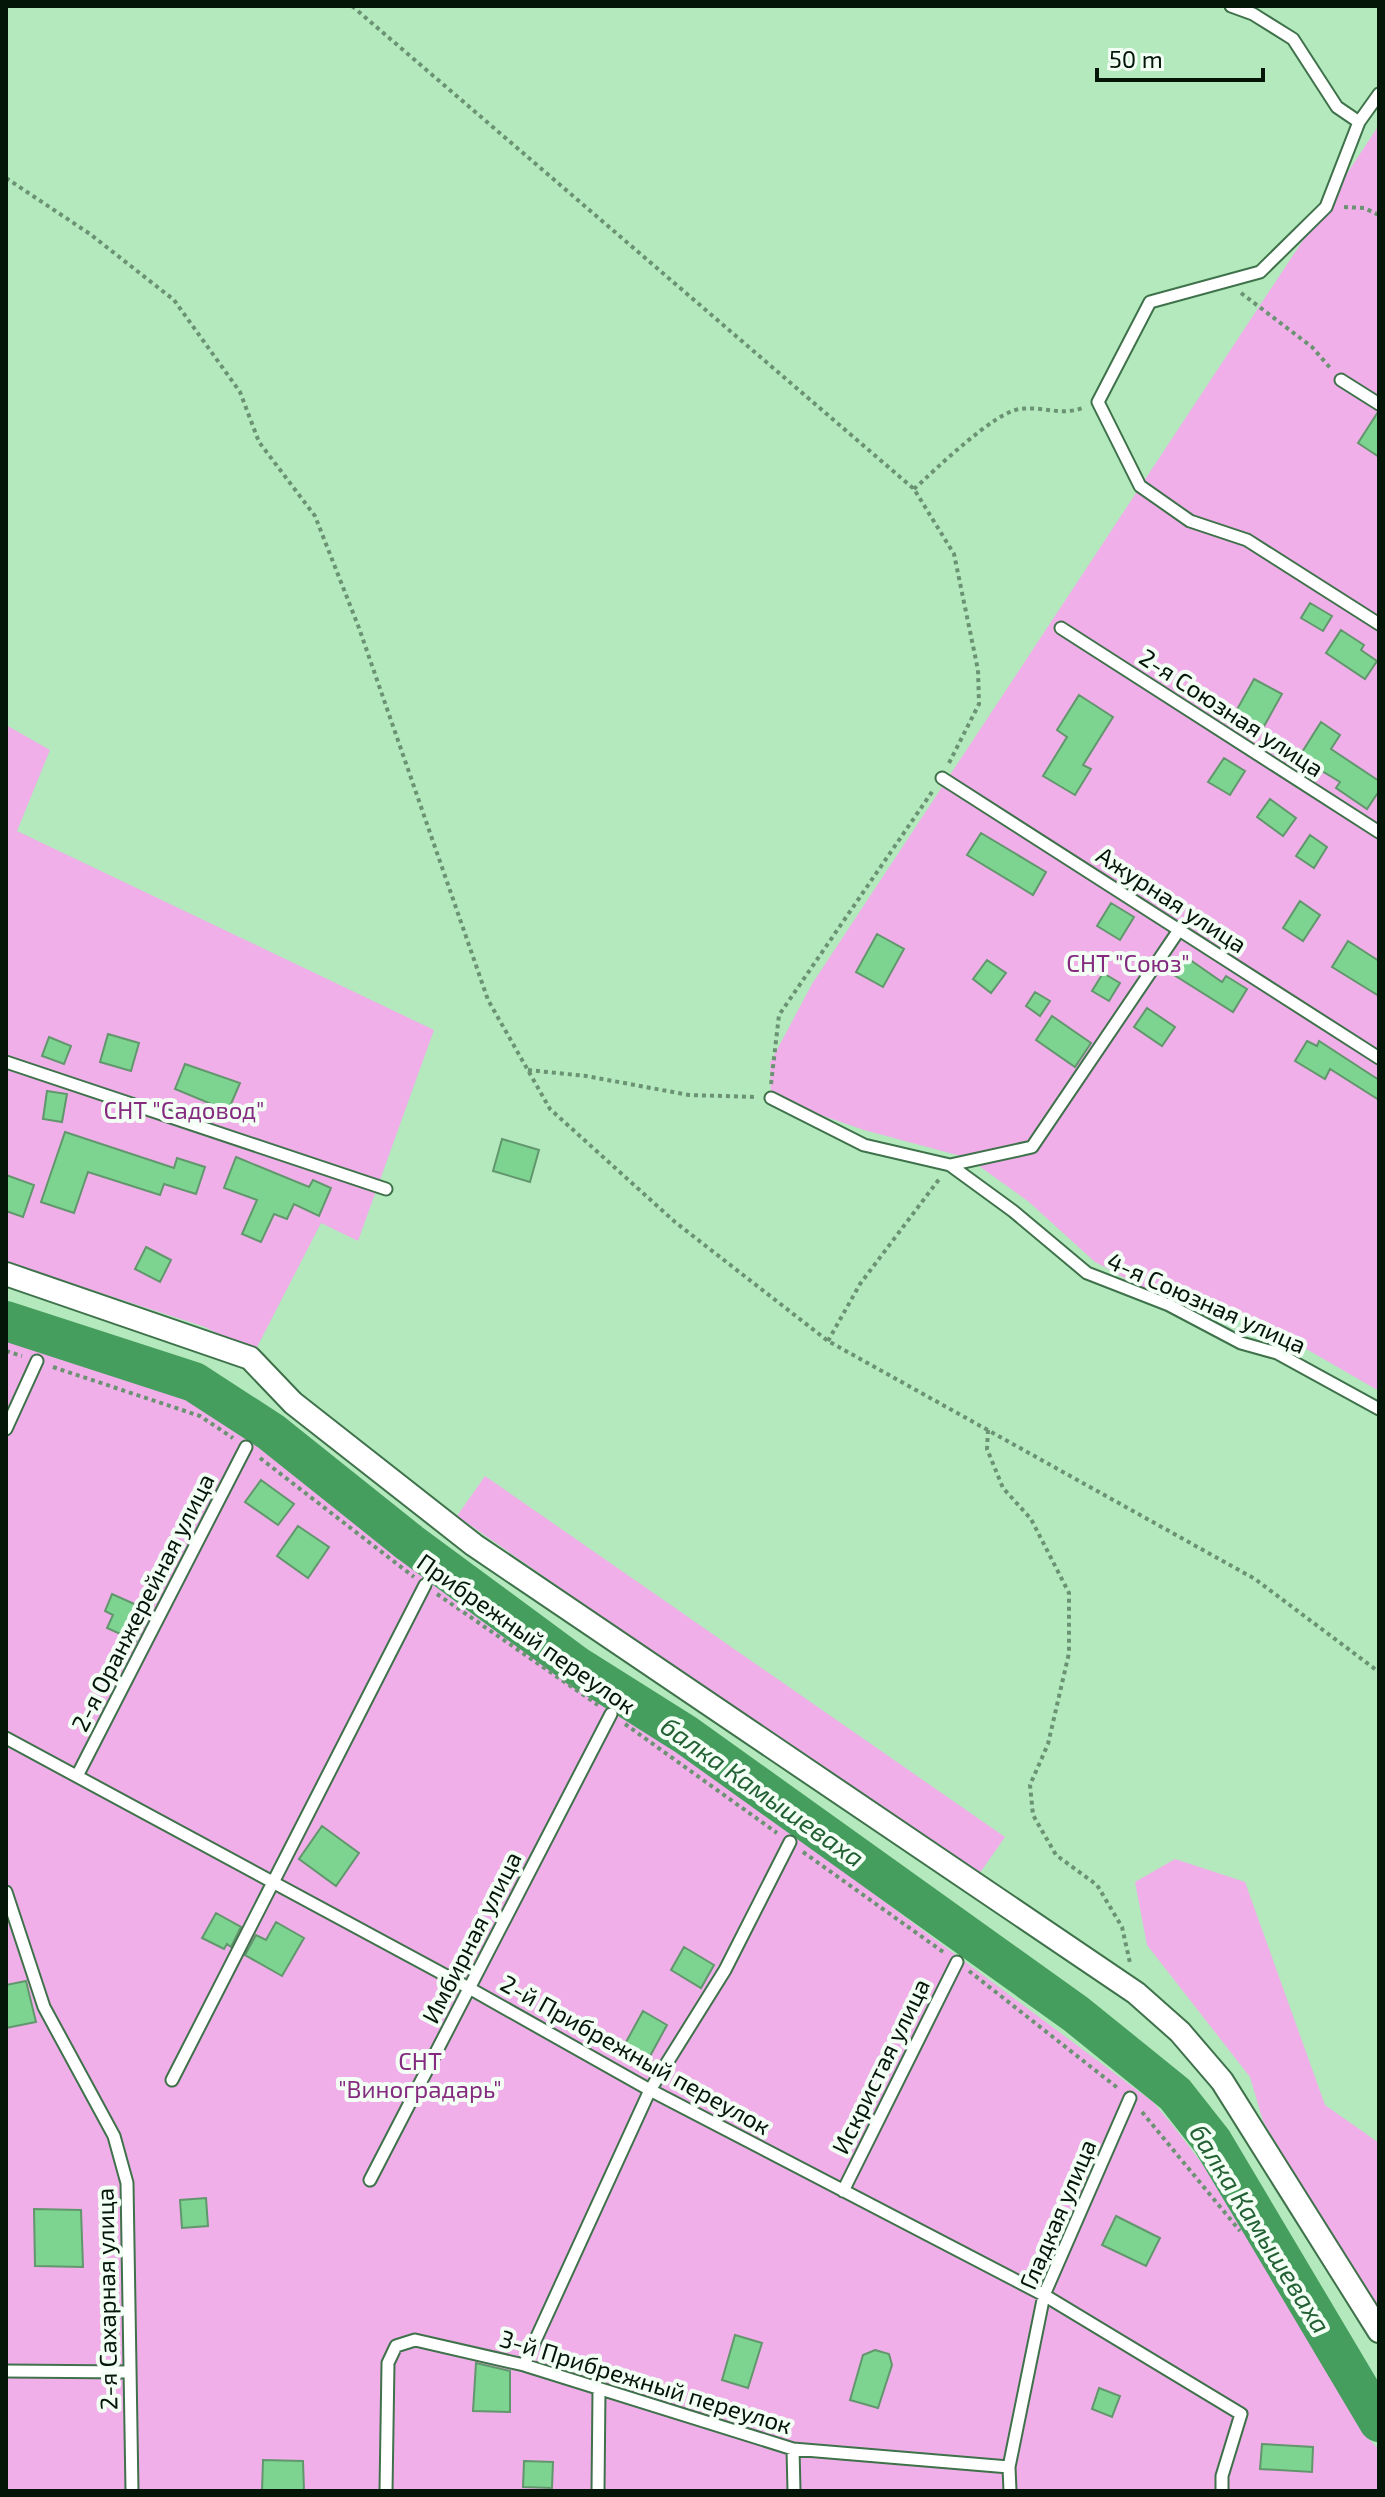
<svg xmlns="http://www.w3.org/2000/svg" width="1385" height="2497" viewBox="0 0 1385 2497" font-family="'Exo 2',sans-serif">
  <rect width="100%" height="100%" fill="#b3e9bd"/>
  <path fill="#f0afe9" d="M 1379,125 L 1379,1391 L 1258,1321 L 1180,1308 L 1095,1262 L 1029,1202 L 968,1158 L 864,1130 L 771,1098 L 770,1063 L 812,984 Z
    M 6,725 L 50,750 L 17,831 L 434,1030 L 358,1241 L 321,1223 L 254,1353 L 205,1327 L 6,1262 Z
    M 6,1327 L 187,1395 L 267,1441 L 1153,2102 C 1241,2203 1302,2323 1368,2438 L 1379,2450 L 1379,2491 L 6,2491 Z
    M 485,1476 L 1005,1837 L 977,1877 L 457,1516 Z
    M 1175,1859 L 1245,1882 L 1325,2105 L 1379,2143 L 1379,2317 L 1263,2121 L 1250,2077 L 1147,1945 L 1135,1882 Z"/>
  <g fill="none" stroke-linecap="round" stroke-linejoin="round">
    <path stroke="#469e5e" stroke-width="40" d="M 6,1321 L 194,1382 L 271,1432 L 410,1543 L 578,1667 L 686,1735 L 1076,2014 L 1175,2094 L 1212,2141 L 1379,2422"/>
  </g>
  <path fill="#7cd490" stroke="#62966d" stroke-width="2" d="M 1378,412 L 1379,412 L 1379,457 L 1358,443 Z
    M 1310,603 L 1332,616 L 1323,631 L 1301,618 Z
    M 1341,630 L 1364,645 L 1361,650 L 1377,661 L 1365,679 L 1326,653 Z
    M 1254,679 L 1282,694 L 1258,737 L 1230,722 Z
    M 1079,695 L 1113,717 L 1083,765 L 1091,769 L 1075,795 L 1043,776 L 1067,737 L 1057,730 Z
    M 1321,722 L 1340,735 L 1331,749 L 1379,781 L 1379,791 L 1367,809 L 1336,788 L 1340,782 L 1299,757 Z
    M 1224,758 L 1245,771 L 1230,795 L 1208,782 Z
    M 1270,799 L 1296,818 L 1283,836 L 1257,817 Z
    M 981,833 L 1046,872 L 1033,895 L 967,855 Z
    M 1310,835 L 1327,847 L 1314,868 L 1296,856 Z
    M 1300,901 L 1320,915 L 1303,941 L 1283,928 Z
    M 1111,903 L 1134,917 L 1120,940 L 1097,926 Z
    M 877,934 L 904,949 L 883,987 L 856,972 Z
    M 1348,941 L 1379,961 L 1379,996 L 1332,967 Z
    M 1186,957 L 1222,982 L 1226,976 L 1247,989 L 1233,1012 L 1174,975 Z
    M 987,960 L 1006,973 L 991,993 L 973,979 Z
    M 1103,973 L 1120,983 L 1109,1001 L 1092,991 Z
    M 1035,992 L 1050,1001 L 1040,1016 L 1026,1006 Z
    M 1147,1008 L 1175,1027 L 1162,1046 L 1134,1027 Z
    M 1052,1016 L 1091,1043 L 1075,1067 L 1036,1040 Z
    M 108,1034 L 139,1043 L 131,1071 L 100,1062 Z
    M 49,1037 L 71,1046 L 64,1064 L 42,1056 Z
    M 1307,1041 L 1317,1046 L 1319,1041 L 1379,1080 L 1379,1100 L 1330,1069 L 1325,1079 L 1295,1061 Z
    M 185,1064 L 240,1083 L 228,1111 L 175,1089 Z
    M 47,1091 L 67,1094 L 62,1122 L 43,1119 Z
    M 65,1132 L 174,1168 L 177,1158 L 205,1167 L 196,1194 L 164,1184 L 160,1195 L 88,1172 L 74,1213 L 41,1202 Z
    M 502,1139 L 539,1150 L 530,1182 L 493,1171 Z
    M 236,1157 L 309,1187 L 313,1180 L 331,1188 L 319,1216 L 294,1204 L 287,1219 L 274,1214 L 261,1242 L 242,1234 L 257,1200 L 224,1188 Z
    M 6,1175 L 34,1185 L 23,1217 L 6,1211 Z
    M 146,1247 L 171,1260 L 160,1282 L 135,1269 Z
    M 261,1480 L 294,1504 L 278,1525 L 245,1502 Z
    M 298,1526 L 329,1547 L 308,1578 L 277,1556 Z
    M 112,1594 L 150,1611 L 136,1641 L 107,1628 L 113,1615 L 105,1611 Z
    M 322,1826 L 359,1853 L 336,1886 L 299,1859 Z
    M 216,1913 L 241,1927 L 231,1947 L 227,1944 L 224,1949 L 202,1938 Z
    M 276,1922 L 304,1938 L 282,1976 L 245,1955 L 256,1935 L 266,1940 Z
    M 684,1947 L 714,1965 L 701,1988 L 671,1970 Z
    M 26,1981 L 36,2022 L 6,2028 L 6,1985 Z
    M 643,2011 L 667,2025 L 649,2058 L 625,2044 Z
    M 206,2198 L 208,2226 L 182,2228 L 180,2200 Z
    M 34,2209 L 81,2210 L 83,2267 L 35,2266 Z
    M 1116,2216 L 1160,2238 L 1146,2266 L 1102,2245 Z
    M 735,2335 L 762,2343 L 748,2388 L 722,2380 Z
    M 875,2350 L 889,2354 L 892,2365 L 878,2408 L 850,2400 L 863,2355 Z
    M 476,2363 L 510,2371 L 510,2412 L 473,2411 Z
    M 1099,2388 L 1120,2396 L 1112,2417 L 1092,2409 Z
    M 1262,2444 L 1313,2447 L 1312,2472 L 1260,2469 Z
    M 263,2460 L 303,2461 L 304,2491 L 262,2491 Z
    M 524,2461 L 553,2462 L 552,2488 L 523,2487 Z"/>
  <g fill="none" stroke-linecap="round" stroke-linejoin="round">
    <g stroke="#3f724b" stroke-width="15">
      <path id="service" d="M 1231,6 L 1253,14 L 1293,39 L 1337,107 L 1359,122
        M 1379,94 L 1359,122 L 1326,207 L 1260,272 L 1150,302 L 1098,402 L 1140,486 L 1190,521 L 1247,540 L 1379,624
        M 1341,380 L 1379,404
        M 1061,628 L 1379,832
        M 942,778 L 1379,1058
        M 6,1062 L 386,1189
        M 771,1098 L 864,1145 L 950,1165 L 1013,1211 L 1087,1273 L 1169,1305 L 1241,1343 L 1277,1353 L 1379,1409
        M 950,1165 L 1032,1147 L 1179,930
        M 6,1429 L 37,1361
        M 6,1738 L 469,1988 L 650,2090 L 1044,2295 L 1241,2414 L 1222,2476 L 1222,2491
        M 77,1776 L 246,1447
        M 6,1892 L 44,2007 L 114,2136 L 127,2183 L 132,2491
        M 172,2080 L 425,1585
        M 370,2180 L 611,1714
        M 843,2191 L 957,1962
        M 524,2365 L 650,2090 L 725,1970 L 790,1842
        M 6,2371 L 130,2372
        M 793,2449 L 794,2491
        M 386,2491 L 388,2363 L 396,2346 L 415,2340 L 524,2365 L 793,2449 L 1009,2467
        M 598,2491 L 599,2390
        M 1010,2491 L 1009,2467 L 1044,2295 L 1130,2098"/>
    </g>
    <g stroke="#3f724b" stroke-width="26">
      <path id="minor" d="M 6,1274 L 250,1358 L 293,1403 L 474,1545 L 1136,1993 L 1180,2032 L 1222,2081 L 1379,2331"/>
    </g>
    <path stroke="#6b9373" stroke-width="4" stroke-dasharray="4 4" stroke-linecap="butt" d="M 352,6 L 914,489 L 954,554 L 978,670 L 979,704 L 948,765
      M 6,178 L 90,234 L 174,300 L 240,392 L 259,442 L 315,516 L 359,628 L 488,1000 L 550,1109 L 675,1222 L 828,1341 L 1255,1579 L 1379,1672
      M 1344,207 L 1364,208 L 1379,215
      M 1241,293 L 1312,347 L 1332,370
      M 914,489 C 935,470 994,412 1020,409 C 1043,406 1060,416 1083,408
      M 528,1070 L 586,1076 L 689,1095 L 756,1097
      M 771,1084 L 779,1015 L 934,789
      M 828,1341 L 860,1284 L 940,1178
      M 6,1351 L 22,1356
      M 53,1367 L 200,1416 L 233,1438
      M 988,1430 L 987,1449 L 1003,1488 L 1031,1519 L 1069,1593 L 1069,1653 L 1048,1744 L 1030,1785 L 1033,1815 L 1056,1855 L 1097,1885 L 1122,1927 L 1130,1963
      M 260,1458 L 414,1577
      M 437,1594 L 598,1705
      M 625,1724 L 777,1833
      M 803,1852 L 946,1954
      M 969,1971 L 1119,2089
      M 1142,2112 L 1240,2231"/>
    <use href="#service" stroke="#fff" stroke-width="11"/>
    <use href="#minor" stroke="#fff" stroke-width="22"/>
  </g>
  <g text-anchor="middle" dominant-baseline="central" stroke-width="8" stroke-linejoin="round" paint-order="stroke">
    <g font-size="24" fill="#031607" stroke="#f3fef5">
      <text transform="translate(1232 712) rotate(33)">2-я Союзная улица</text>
      <text transform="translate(1172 899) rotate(33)">Ажурная улица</text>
      <text transform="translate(1207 1302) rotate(24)">4-я Союзная улица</text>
      <text transform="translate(142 1602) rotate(-63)">2-я Оранжерейная улица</text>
      <text transform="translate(527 1633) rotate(35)">Прибрежный переулок</text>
      <text transform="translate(471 1937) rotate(-63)">Имбирная улица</text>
      <text transform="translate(636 2054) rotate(29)">2-й Прибрежный переулок</text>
      <text transform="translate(880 2066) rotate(-64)">Искристая улица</text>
      <text transform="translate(1057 2214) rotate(-67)">Гладкая улица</text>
      <text transform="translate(106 2299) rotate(-91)">2-я Сахарная улица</text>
      <text transform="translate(646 2381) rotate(17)">3-й Прибрежный переулок</text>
    </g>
    <g font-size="24" fill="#842b7f" stroke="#f3fef5">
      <text x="1128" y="962">СНТ "Союз"</text>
      <text x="184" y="1109">СНТ "Садовод"</text>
      <text x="420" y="2060">СНТ<tspan x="420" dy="28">"Виноградарь"</tspan></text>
    </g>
    <g font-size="26" font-style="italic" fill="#226034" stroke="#f3fef5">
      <text transform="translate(763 1791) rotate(35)">балка Камышеваха</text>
      <text transform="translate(1261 2228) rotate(58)">балка Камышеваха</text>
    </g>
  </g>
  <rect width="1385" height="2497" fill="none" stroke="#031607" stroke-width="16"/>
  <path d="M1097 68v12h166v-12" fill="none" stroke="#031607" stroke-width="4"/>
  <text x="1109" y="68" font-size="24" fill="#031607" stroke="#f3fef5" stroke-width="6" paint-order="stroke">50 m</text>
</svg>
